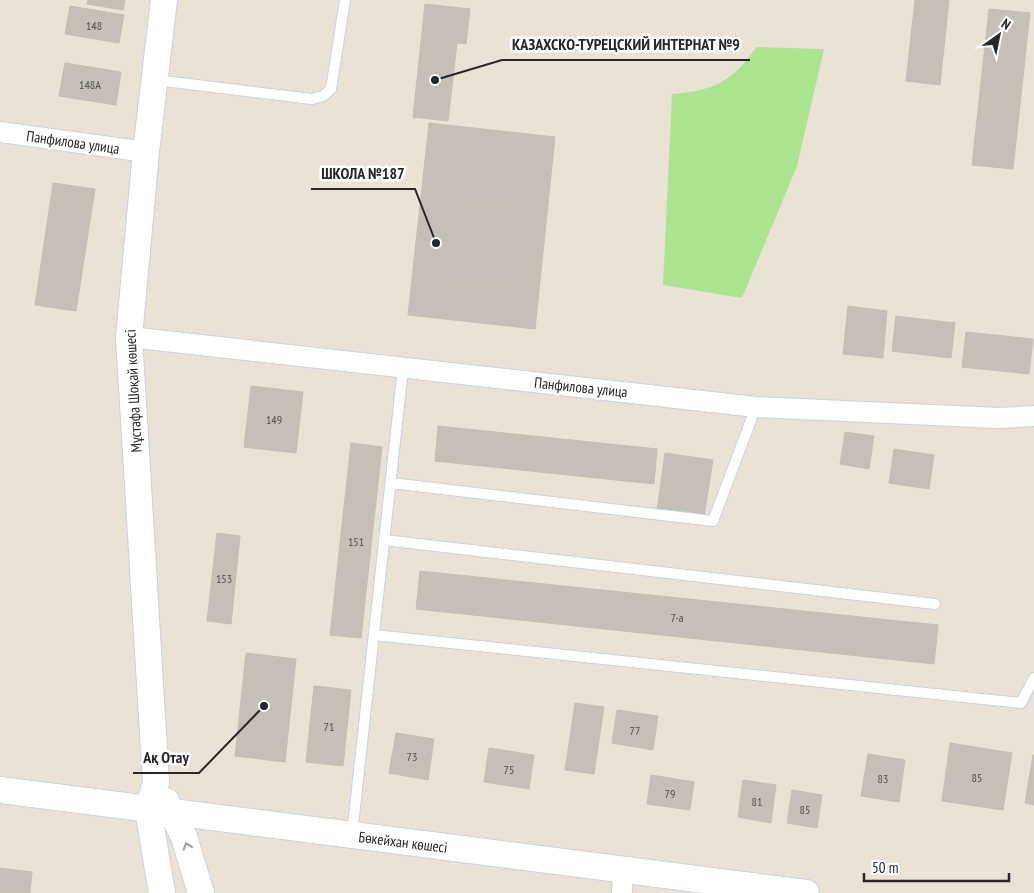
<svg xmlns="http://www.w3.org/2000/svg" width="1034" height="893" viewBox="0 0 1034 893" font-family="'PT Sans Narrow',sans-serif">
  <rect width="100%" height="100%" fill="#ebe2d6"/>
  <path fill="#abe58f" d="M 756,47 L 824,49 L 797,166 L 742,298 L 663,285 L 672,94 C 713,91 733,82 756,47 Z"/>
  <path fill="#c5bfb7" stroke="#c5beb1" fill-rule="evenodd" d="M 88,0 L 125,0 L 123,10 L 87,4 Z
    M 915,0 L 949,0 L 940,85 L 906,81 Z
    M 425,4 L 470,9 L 466,44 L 457,43 L 448,121 L 413,117 Z
    M 70,6 L 124,15 L 119,43 L 65,34 Z
    M 989,9 L 1030,13 L 1013,169 L 972,165 Z
    M 65,63 L 121,72 L 116,105 L 59,96 Z
    M 429,123 L 555,137 L 535,329 L 408,315 ZM 461,200 L 514,206 L 505,287 L 452,281 Z
    M 53,183 L 95,189 L 76,311 L 35,305 Z
    M 461,200 L 514,206 L 505,287 L 452,281 Z
    M 848,306 L 887,311 L 883,358 L 843,354 Z
    M 896,316 L 955,323 L 951,358 L 892,351 Z
    M 966,332 L 1033,339 L 1029,374 L 962,367 Z
    M 251,386 L 303,392 L 296,453 L 244,447 Z
    M 438,426 L 657,449 L 654,484 L 435,461 Z
    M 845,432 L 874,436 L 869,469 L 840,464 Z
    M 351,443 L 382,447 L 361,638 L 330,635 Z
    M 894,449 L 934,455 L 929,489 L 889,483 Z
    M 665,453 L 713,460 L 704,517 L 657,510 Z
    M 217,533 L 240,536 L 231,624 L 207,621 Z
    M 420,571 L 938,625 L 934,664 L 416,609 Z
    M 246,653 L 296,659 L 285,762 L 235,756 Z
    M 314,686 L 351,690 L 343,766 L 306,762 Z
    M 575,703 L 604,707 L 594,774 L 565,770 Z
    M 617,710 L 658,716 L 653,750 L 612,743 Z
    M 396,733 L 434,739 L 428,780 L 389,773 Z
    M 950,743 L 1012,753 L 1003,810 L 942,801 Z
    M 489,748 L 534,755 L 529,789 L 484,782 Z
    M 868,754 L 905,760 L 899,802 L 861,796 Z
    M 1033,755 L 1034,755 L 1034,805 L 1025,803 Z
    M 651,775 L 694,782 L 690,810 L 647,804 Z
    M 743,780 L 776,785 L 771,823 L 738,817 Z
    M 792,790 L 822,795 L 817,828 L 787,823 Z
    M 0,868 L 32,872 L 30,893 L 0,893 Z"/>
  <g fill="none" stroke-linecap="round" stroke-linejoin="round">
    <g stroke="#ccd0e1" stroke-width="12">
      <path id="service" d="M 156,80 L 312,99 L 323,96 L 331,89 L 345,0
        M 391,483 L 713,521 L 756,407
        M 384,540 L 935,604
        M 374,635 L 1021,703 L 1034,678
        M 352,835 L 403,368"/>
    </g>
    <g stroke="#ccd0e1" stroke-width="22">
      <path id="minor" d="M 0,132 L 146,152
        M 129,337 L 756,407 L 999,418 L 1034,416
        M 622,893 L 623,870"/>
    </g>
    <g stroke="#ccd0e1" stroke-width="28">
      <path id="tertiary" d="M 0,790 L 806,893
        M 166,801 L 184,837 L 201,893
        M 162,893 L 148,809 L 156,783 L 129,337 L 146,152 L 164,0"/>
    </g>
    <use href="#service" stroke="#fff" stroke-width="10"/>
    <use href="#minor" stroke="#fff" stroke-width="20"/>
    <use href="#tertiary" stroke="#fff" stroke-width="26"/>
  </g>
  <defs><path id="oneway-chevron" d="M-2-3.5L2.5 0L-2 3.5" fill="none" stroke-width="1.6" stroke-linecap="round" stroke-linejoin="round" transform="scale(1.25)"/></defs>
  <use stroke="#9e9e9e" href="#oneway-chevron" transform="translate(187 846) rotate(-109)"/>
  <g text-anchor="middle" dominant-baseline="central" stroke-width="5" stroke-linejoin="round" paint-order="stroke">
    <g font-size="12" fill="#4e4d4b">
      <text x="94" y="25">148</text>
      <text x="90" y="84">148А</text>
      <text x="274" y="419">149</text>
      <text x="356" y="541">151</text>
      <text x="224" y="578">153</text>
      <text x="677" y="617">7-а</text>
      <text x="329" y="726">71</text>
      <text x="635" y="730">77</text>
      <text x="412" y="756">73</text>
      <text x="509" y="769">75</text>
      <text x="977" y="777">85</text>
      <text x="883" y="778">83</text>
      <text x="670" y="793">79</text>
      <text x="757" y="801">81</text>
      <text x="805" y="809">85</text>
    </g>
    <g font-size="15" fill="#272727" stroke="#fff">
      <text transform="translate(73 142) rotate(8)">Панфилова улица</text>
      <text transform="translate(581 387) rotate(6)">Панфилова улица</text>
      <text transform="translate(133 391) rotate(-93)">Мұстафа Шоқай көшесі</text>
      <text transform="translate(403 842) rotate(7)">Бөкейхан көшесі</text>
    </g>
  </g>
  <path fill="none" stroke="#272727" stroke-width="2" d="M435 80L502 60H750M436 243L415 189H311M264 706L199 773H133"/>
  <g fill="#272727" stroke="#fff" stroke-width="2">
    <circle cx="435" cy="80" r="5"/>
    <circle cx="436" cy="243" r="5"/>
    <circle cx="264" cy="706" r="5"/>
  </g>
  <g font-size="16" text-anchor="middle" font-weight="bold" fill="#272727" stroke="#fff" stroke-width="5" stroke-linejoin="round" paint-order="stroke">
    <text x="626" y="50">КАЗАХСКО-ТУРЕЦСКИЙ ИНТЕРНАТ №9</text>
    <text x="363" y="179">ШКОЛА №187</text>
    <text x="166" y="763">Ақ Отау</text>
  </g>
  <g transform="translate(999 35) rotate(33)" stroke="#ffffff" stroke-width="4" paint-order="stroke">
  <path d="M0-4L9 19L0 12L-9 19Z" fill="#272727"/>
  <text y="-8" font-size="14" font-weight="bold" text-anchor="middle" fill="#272727">N</text>
  </g>
  <path d="M864 873v8h145v-8" fill="none" stroke="#272727" stroke-width="2.5"/>
  <text x="872" y="873" font-size="15" fill="#272727" stroke="#ffffff" stroke-width="4" paint-order="stroke">50 m</text>
</svg>
